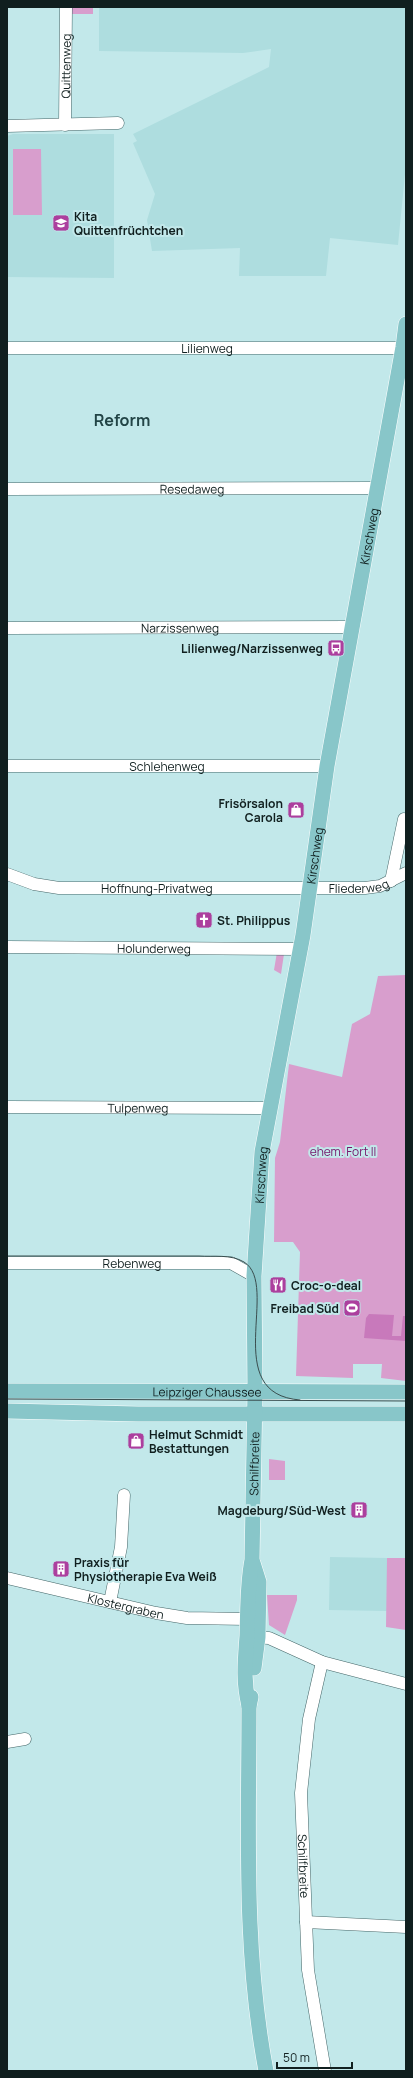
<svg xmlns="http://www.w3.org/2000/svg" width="413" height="2078" viewBox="0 0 413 2078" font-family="Manrope,sans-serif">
  <rect width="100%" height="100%" fill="#c2e8ea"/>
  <path fill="#aedddf" d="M 99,7 L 406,7 L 406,164 L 398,245 L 330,238 L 326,276 L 239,276 L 240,248 L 152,251 L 147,220 L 155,194 L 133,143 L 137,141 L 133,134 L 269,67 L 271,49 L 243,53 L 99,51 Z
    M 13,134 L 114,134 L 114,278 L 7,277 L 7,136 Z
    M 330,1557 L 387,1558 L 387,1611 L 329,1610 Z"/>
  <path fill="#d89ecd" d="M 71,7 L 93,7 L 93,14 L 72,14 Z
    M 13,149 L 41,149 L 42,215 L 13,215 Z
    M 277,952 L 284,954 L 281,974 L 274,970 Z
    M 406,975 L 406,1381 L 381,1378 L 382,1364 L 353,1364 L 353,1378 L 296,1376 L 300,1252 L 293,1242 L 274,1242 L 275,1158 L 280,1142 L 289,1064 L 342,1077 L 352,1024 L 370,1014 L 378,976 Z
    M 269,1459 L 285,1461 L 285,1480 L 269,1480 Z
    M 387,1558 L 406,1558 L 406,1630 L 386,1627 Z
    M 267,1595 L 297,1595 L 297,1600 L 285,1635 L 269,1625 Z"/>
  <path fill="#c879bb" d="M 369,1314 L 394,1315 L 392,1336 L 401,1336 L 403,1316 L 406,1316 L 406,1341 L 364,1338 L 366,1318 Z"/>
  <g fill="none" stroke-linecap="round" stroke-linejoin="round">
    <g stroke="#446668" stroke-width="13">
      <g id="minor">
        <path id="s1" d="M 65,125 L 66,7"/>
        <path d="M 7,126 L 118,123"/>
        <path id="s2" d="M 7,348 L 406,348"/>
        <path id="s3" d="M 7,489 L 377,488"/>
        <path id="s4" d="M 7,628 L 352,627"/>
        <path id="s5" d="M 7,766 L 327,766"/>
        <path id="s6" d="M 7,874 L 34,884 L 59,888 L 365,888 L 380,886 L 406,873"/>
        <path d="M 391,881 L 404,819"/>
        <path id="s7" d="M 7,947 L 300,949"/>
        <path id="s8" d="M 7,1107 L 269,1108"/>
        <path id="s9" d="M 7,1263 L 231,1263 L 254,1276"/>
        <path id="s10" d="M 7,1578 L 156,1613 L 187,1618 L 247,1619"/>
        <path d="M 110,1602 L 121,1547 L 124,1495"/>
        <path d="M 249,1637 L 269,1638 L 322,1662 L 406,1684"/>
        <path id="s11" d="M 322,1662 L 309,1719 L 301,1793 L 308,1970 L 325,2071"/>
        <path d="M 7,1742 L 25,1739"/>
        <path d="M 306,1922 L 406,1927"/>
      </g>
    </g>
    <g stroke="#fff" stroke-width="16">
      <g id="major">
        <path id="s12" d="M 7,1391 L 406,1392"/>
        <path d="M 7,1411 L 138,1414 L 406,1414"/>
        <path d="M 253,1563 L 259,1582 L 258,1637 L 254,1668"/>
        <path d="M 251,1697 L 249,1706 C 249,1829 243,1950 266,2071"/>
        <path id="s13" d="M 249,1706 C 243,1680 245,1663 247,1636 C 248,1610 247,1586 252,1560 L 255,1391 L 254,1276 L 262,1152 L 303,935 L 327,766 L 403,347 L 406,324"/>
      </g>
    </g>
    <use href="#minor" stroke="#fff" stroke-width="12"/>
    <use href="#major" stroke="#88c6c9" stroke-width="15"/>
    <path stroke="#3a4e4f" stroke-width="1" d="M 7,1256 L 199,1256 C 213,1257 231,1254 244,1262 C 281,1285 219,1394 300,1400
      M 7,1399 L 406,1401"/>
  </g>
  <defs>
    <g id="school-square" transform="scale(0.9)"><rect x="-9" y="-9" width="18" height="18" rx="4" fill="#ac3f9e" stroke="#c2e8ea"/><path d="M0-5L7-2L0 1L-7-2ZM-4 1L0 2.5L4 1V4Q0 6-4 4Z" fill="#fff"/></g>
    <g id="bus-square" transform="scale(0.9)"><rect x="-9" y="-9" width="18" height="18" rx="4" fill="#ac3f9e" stroke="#c2e8ea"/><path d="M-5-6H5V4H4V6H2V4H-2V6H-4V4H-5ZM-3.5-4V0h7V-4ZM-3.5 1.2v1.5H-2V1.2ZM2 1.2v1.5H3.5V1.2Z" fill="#fff"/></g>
    <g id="shop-square" transform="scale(0.9)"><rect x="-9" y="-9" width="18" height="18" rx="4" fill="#ac3f9e" stroke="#c2e8ea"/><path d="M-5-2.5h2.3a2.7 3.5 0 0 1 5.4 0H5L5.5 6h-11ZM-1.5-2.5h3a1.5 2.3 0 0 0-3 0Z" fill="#fff"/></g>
    <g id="church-square" transform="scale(0.9)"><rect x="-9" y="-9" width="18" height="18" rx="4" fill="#ac3f9e" stroke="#c2e8ea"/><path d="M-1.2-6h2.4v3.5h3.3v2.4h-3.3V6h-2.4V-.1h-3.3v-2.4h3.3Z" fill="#fff"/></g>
    <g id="restaurant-square" transform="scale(0.9)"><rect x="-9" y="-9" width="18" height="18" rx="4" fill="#ac3f9e" stroke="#c2e8ea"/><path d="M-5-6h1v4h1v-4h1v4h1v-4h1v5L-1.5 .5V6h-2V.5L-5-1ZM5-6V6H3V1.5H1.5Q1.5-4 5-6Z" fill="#fff"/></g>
    <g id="stadium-square" transform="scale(0.9)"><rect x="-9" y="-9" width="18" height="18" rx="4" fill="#ac3f9e" stroke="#c2e8ea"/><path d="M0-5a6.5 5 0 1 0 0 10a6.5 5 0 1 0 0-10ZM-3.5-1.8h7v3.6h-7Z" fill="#fff"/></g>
    <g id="building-square" transform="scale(0.9)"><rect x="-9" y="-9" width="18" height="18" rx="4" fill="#ac3f9e" stroke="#c2e8ea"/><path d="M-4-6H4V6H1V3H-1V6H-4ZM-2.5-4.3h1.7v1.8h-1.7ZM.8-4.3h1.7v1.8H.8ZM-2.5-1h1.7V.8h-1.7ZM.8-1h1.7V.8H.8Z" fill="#fff"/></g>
  </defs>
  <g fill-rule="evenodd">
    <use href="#school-square" x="61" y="223"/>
    <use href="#bus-square" x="336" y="648"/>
    <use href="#shop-square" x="296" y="810"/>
    <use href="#church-square" x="204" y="920"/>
    <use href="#restaurant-square" x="278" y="1285"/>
    <use href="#stadium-square" x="352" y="1308"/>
    <use href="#shop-square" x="136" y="1441"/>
    <use href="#building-square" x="359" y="1510"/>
    <use href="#building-square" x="61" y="1569"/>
  </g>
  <g text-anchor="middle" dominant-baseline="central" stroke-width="4" stroke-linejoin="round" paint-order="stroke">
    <g font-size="12" fill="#101f1f" stroke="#c2e8ea">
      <text stroke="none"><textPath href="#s1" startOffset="59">Quittenweg</textPath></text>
      <text stroke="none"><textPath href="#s2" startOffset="200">Lilienweg</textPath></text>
      <text stroke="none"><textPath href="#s3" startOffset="185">Resedaweg</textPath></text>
      <text stroke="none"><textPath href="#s13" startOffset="1180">Kirschweg</textPath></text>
      <text stroke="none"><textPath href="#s4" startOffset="173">Narzissenweg</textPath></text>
      <text stroke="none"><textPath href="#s5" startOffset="160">Schlehenweg</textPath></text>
      <text stroke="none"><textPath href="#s13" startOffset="856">Kirschweg</textPath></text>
      <text stroke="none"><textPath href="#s6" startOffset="354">Fliederweg</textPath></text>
      <text stroke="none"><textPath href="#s6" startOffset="152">Hoffnung-Privatweg</textPath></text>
      <text stroke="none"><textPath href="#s7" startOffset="147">Holunderweg</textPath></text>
      <text stroke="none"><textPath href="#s8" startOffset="131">Tulpenweg</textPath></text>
      <text stroke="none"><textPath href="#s13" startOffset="532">Kirschweg</textPath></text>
      <text stroke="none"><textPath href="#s9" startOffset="125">Rebenweg</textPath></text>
      <text stroke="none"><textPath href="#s12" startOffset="200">Leipziger Chaussee</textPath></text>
      <text stroke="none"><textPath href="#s13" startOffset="243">Schilfbreite</textPath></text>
      <text stroke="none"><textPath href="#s10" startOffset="122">Klostergraben</textPath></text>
      <text stroke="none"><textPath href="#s11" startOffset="206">Schilfbreite</textPath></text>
    </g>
    <g font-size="12" font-weight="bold" fill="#101f1f" stroke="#c2e8ea" text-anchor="start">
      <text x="74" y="216">Kita<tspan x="74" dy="14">Quittenfrüchtchen</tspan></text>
      <text x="323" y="648" text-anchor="end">Lilienweg/Narzissenweg</text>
      <text x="283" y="803" text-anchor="end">Frisörsalon<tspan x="283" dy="14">Carola</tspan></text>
      <text x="217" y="920">St. Philippus</text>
      <text x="291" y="1285">Croc-o-deal</text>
      <text x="339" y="1308" text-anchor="end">Freibad Süd</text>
      <text x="149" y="1434">Helmut Schmidt<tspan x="149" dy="14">Bestattungen</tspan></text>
      <text x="346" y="1510" text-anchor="end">Magdeburg/Süd-West</text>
      <text x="74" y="1562">Praxis für<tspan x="74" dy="14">Physiotherapie Eva Weiß</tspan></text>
    </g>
    <g font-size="12" fill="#75156a" stroke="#c2e8ea">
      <text x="343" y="1151">ehem. Fort II</text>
    </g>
    <g font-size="16" font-weight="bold" fill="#224446" stroke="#c2e8ea">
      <text x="122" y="420">Reform</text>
    </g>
  </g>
  <rect width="413" height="2078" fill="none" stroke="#101f1f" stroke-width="16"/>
  <path d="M277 2062v6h75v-6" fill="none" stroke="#101f1f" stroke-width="2"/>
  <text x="283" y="2062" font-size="12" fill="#101f1f" stroke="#c2e8ea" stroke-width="3" paint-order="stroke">50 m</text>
</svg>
